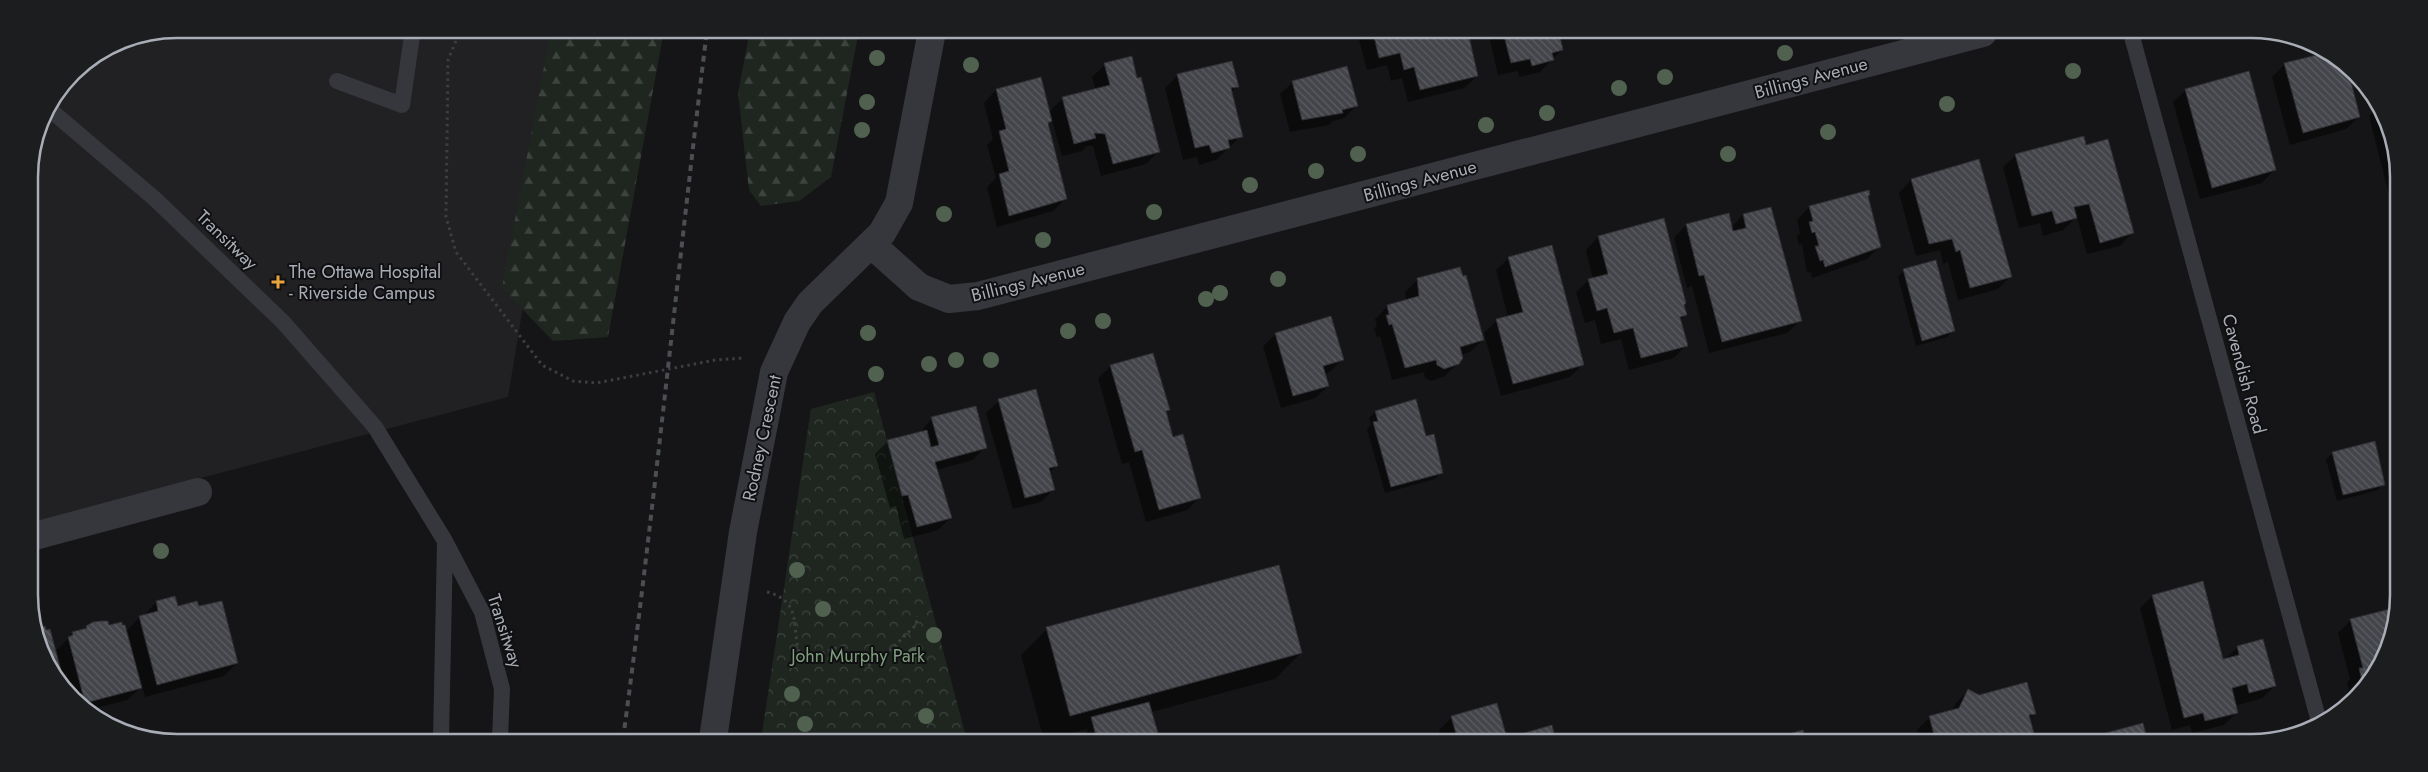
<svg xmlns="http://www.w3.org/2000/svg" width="2428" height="772" viewBox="0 0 2428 772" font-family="Jost,sans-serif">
  <defs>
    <pattern id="forest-firs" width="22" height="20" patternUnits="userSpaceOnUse" patternTransform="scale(1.25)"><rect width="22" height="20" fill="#1f2620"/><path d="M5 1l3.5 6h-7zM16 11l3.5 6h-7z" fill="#3d433e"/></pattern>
    <pattern id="park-crowns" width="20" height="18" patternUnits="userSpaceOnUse" patternTransform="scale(1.25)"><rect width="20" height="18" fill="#1f2620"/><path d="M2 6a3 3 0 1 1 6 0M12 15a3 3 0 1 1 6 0" fill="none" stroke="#3d433e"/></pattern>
    <pattern id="building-back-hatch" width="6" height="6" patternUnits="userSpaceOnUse" patternTransform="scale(1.25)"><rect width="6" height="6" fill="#44454a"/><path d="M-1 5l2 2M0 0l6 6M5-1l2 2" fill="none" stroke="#5c5d62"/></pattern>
  </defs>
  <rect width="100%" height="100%" fill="#151517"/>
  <path fill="#212124" d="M 177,29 L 569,30 L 508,397 L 31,523 L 29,167 L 40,120 L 72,72 L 120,40 Z"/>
  <path fill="url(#forest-firs)" d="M 551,30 L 664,30 L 608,337 L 553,341 L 502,288 Z
    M 750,30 L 859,30 L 831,177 L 799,201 L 761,206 L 749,190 L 738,93 Z"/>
  <path fill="url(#park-crowns)" d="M 874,392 L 967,740 L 761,740 L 811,409 Z"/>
  <path fill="#0007" d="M 1357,32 L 1468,32 L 1466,34 L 1477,76 L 1464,88 L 1408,102 L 1402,78 L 1391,81 L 1387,65 L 1367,70 Z
    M 1488,32 L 1558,32 L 1562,50 L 1540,72 L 1519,77 L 1518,71 L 1498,75 Z
    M 2323,54 L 2346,69 L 2359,117 L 2346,129 L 2290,145 L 2272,77 L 2285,64 Z
    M 1105,65 L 1159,151 L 1146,164 L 1101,176 L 1093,146 L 1087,146 L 1082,151 L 1062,156 L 1052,120 L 1047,125 L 1066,198 L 1053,211 L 997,227 L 987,187 L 996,178 L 987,145 L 993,139 L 984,103 L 996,90 L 1049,112 L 1063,98 L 1096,90 L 1092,77 Z
    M 1178,75 L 1237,86 L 1231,93 L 1241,136 L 1216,160 L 1199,165 L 1197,157 L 1183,160 L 1165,88 Z
    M 1293,82 L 1356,106 L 1344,118 L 1333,121 L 1329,125 L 1290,132 L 1280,94 Z
    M 2186,90 L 2274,170 L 2262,183 L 2200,199 L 2173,102 Z
    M 2377,109 L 2396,148 L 2396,189 L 2388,191 L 2369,116 Z
    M 2085,146 L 2132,233 L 2120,246 L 2087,254 L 2077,217 L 2063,230 L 2043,236 L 2040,223 L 2019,228 L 2003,167 L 2016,155 Z
    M 1978,161 L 2011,276 L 1998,289 L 1958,300 L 1948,262 L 1943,264 L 1940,250 L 1916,256 L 1899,193 L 1911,180 Z
    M 1868,191 L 1867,197 L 1880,246 L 1867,259 L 1812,278 L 1811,272 L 1807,273 L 1802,244 L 1799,245 L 1797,236 L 1800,233 L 1797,220 L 1809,207 Z
    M 1743,215 L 1800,321 L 1787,333 L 1709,353 L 1692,286 L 1687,288 L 1674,238 L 1686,225 L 1731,228 Z
    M 1663,220 L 1685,315 L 1680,320 L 1686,345 L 1674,358 L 1629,370 L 1621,339 L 1601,344 L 1595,320 L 1585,323 L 1576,292 L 1589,280 L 1593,279 L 1586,250 L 1598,237 Z
    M 1509,258 L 1583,364 L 1570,377 L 1501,396 L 1484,333 L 1497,320 L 1508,317 L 1496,270 Z
    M 1904,270 L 1953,331 L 1947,337 L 1916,346 L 1898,277 Z
    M 1418,279 L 1483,340 L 1470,352 L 1461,355 L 1458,363 L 1445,376 L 1431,381 L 1425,378 L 1424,372 L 1392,380 L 1380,336 L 1377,337 L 1374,329 L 1377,326 L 1375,319 L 1388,306 L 1406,301 L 1405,292 Z
    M 1276,334 L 1342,359 L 1330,372 L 1324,374 L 1328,386 L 1315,398 L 1281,408 L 1263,346 Z
    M 1111,366 L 1169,410 L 1165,413 L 1172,439 L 1200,497 L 1187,510 L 1146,522 L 1129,462 L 1122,464 L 1098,378 Z
    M 999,401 L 1056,466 L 1049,473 L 1054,489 L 1041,502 L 1013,509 L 986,413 Z
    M 1375,412 L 1425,438 L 1441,473 L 1435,479 L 1385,493 L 1367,429 L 1371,425 L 1369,418 Z
    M 932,418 L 985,447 L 973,460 L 936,470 L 951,517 L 938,530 L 904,539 L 896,506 L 890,508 L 875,454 L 888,441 L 920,433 Z
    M 2333,453 L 2384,484 L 2378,490 L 2337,501 L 2326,459 Z
    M 2152,596 L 2222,661 L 2237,648 L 2263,640 L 2275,686 L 2262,698 L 2235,706 L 2237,712 L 2224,725 L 2192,733 L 2190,725 L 2172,730 L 2140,608 Z
    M 156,602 L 177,608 L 237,663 L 224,676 L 145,697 L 142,686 L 127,700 L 92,709 L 67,694 L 61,672 L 57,676 L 35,630 L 55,652 L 73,633 L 87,627 L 109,627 L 126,631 L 140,617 L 144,616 Z
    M 2394,609 L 2394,634 L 2374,678 L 2352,702 L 2347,682 L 2350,679 L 2338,633 L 2351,620 Z
    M 1047,629 L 1301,653 L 1275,679 L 1151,712 L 1158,740 L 1089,740 L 1087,729 L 1044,740 L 1021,655 Z
    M 1968,691 L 1979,696 L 2034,713 L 2029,719 L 2033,737 L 2028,742 L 1920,742 L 1917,730 L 1930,717 L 1952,711 L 1956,703 Z
    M 1452,717 L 1506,739 L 1551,726 L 1555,741 L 1442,741 L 1439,730 Z"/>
  <path fill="url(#building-back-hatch)" stroke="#2f2f33" d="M 1373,32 L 1468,32 L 1478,76 L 1420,90 L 1414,67 L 1404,70 L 1400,53 L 1379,58 Z
    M 1503,32 L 1559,32 L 1563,50 L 1552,53 L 1554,60 L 1532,66 L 1530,59 L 1511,63 Z
    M 2321,54 L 2348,70 L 2360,117 L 2303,133 L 2284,63 Z
    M 1132,56 L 1137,78 L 1141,77 L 1160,152 L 1113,164 L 1105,134 L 1094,133 L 1096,138 L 1074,144 L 1062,97 L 1110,85 L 1104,63 Z
    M 1232,61 L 1239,87 L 1231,88 L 1243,137 L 1228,140 L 1230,148 L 1212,153 L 1209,145 L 1195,148 L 1177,74 Z
    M 1347,66 L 1358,106 L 1342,110 L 1343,113 L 1302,120 L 1292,81 Z
    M 2249,71 L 2276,170 L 2212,188 L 2185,89 Z
    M 1041,77 L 1052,121 L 1048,123 L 1067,199 L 1009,216 L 999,174 L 1009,171 L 999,131 L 1006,129 L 996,89 Z
    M 2084,136 L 2086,145 L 2108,139 L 2134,233 L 2100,243 L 2089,204 L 2074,207 L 2077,218 L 2056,224 L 2052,211 L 2032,216 L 2015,154 Z
    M 1979,159 L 2012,277 L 1970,288 L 1960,250 L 1956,252 L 1952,239 L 1929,244 L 1911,179 Z
    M 1869,190 L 1870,195 L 1868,196 L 1881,247 L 1825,267 L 1823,260 L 1820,261 L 1815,246 L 1819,246 L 1815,232 L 1812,233 L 1809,222 L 1813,221 L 1809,206 Z
    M 1771,207 L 1802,321 L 1722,342 L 1704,275 L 1699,276 L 1686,224 L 1729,213 L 1733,231 L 1746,228 L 1743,214 Z
    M 1664,218 L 1686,303 L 1684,305 L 1687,315 L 1680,317 L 1688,346 L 1641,358 L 1633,328 L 1614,333 L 1607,308 L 1597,311 L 1588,279 L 1608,274 L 1598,236 Z
    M 1552,245 L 1584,365 L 1513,384 L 1496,319 L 1523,312 L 1508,257 Z
    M 1936,260 L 1955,331 L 1922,341 L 1903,269 Z
    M 1460,267 L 1463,276 L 1466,275 L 1484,340 L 1460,347 L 1463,358 L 1459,364 L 1444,369 L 1437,365 L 1436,360 L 1405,368 L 1392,324 L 1389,325 L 1386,315 L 1389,315 L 1387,305 L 1419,296 L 1417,278 Z
    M 1331,316 L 1344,360 L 1323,366 L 1329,386 L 1293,396 L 1275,333 Z
    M 1153,353 L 1170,410 L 1166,411 L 1173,437 L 1183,434 L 1201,498 L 1159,510 L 1142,450 L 1135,452 L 1110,365 Z
    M 1036,389 L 1058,466 L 1049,468 L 1055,490 L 1025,498 L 998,399 Z
    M 1416,399 L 1426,436 L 1434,434 L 1443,473 L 1391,487 L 1373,422 L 1378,421 L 1375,411 Z
    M 976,406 L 987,448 L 935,462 L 952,518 L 917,527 L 908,495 L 902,496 L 887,440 L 927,430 L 931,447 L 939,445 L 931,417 Z
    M 2375,441 L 2385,485 L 2343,495 L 2332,452 Z
    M 1279,565 L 1302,653 L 1070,716 L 1046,627 Z
    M 2203,581 L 2223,659 L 2239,655 L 2237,646 L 2263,639 L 2276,686 L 2249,693 L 2247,684 L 2232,688 L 2238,713 L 2205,721 L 2203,713 L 2184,718 L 2152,595 Z
    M 175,596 L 178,606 L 197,601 L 199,606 L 222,601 L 238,663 L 157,685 L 139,616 L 158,611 L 156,601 Z
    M 2394,608 L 2394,634 L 2374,678 L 2364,689 L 2359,668 L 2363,668 L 2350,619 Z
    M 101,621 L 108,621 L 109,625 L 122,622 L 122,625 L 125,625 L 142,688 L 85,703 L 68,637 L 73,635 L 72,632 L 87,628 L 86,626 L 93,622 Z
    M 45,626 L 46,630 L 50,629 L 62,674 L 58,675 L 59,678 L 34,629 Z
    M 2027,682 L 2036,714 L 2029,715 L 2035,737 L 2025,739 L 2025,742 L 1936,742 L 1929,716 L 1959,708 L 1968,689 L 1979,695 Z
    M 1149,702 L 1160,740 L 1097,740 L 1091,717 Z
    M 1497,703 L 1507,738 L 1552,725 L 1556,741 L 1458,741 L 1451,716 Z
    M 2143,723 L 2148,743 L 2092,743 L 2091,737 Z
    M 1803,730 L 1806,742 L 1759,742 Z"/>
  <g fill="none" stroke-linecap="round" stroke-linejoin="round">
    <path stroke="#3c3e42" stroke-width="3" stroke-dasharray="2.5 4" stroke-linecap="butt" d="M 461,29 L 448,60 L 446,217 L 456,252 L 542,365 L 573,381 L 597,383 L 715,360 L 744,358
      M 767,592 C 806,602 789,633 802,660 L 836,648 L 868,666 L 890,650 L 916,625 L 917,616"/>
    <path stroke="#36373c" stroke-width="16" d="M 2131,33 L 2320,725
      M 337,81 L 402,105 L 413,29
      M 48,108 L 155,199 L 283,322 L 375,427 L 445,541 L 482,612 L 502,689 L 500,739
      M 441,739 L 445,543"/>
    <path stroke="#36373c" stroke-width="28" d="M 871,244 L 919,287 L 949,299 L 978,296 L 1983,33
      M 31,537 L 198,492
      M 713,739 L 743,532 L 774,372 L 797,322 L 810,303 L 882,233 L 899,203 L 932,31"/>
    <path stroke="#4b4e52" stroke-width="4" stroke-dasharray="6 5" stroke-linecap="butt" d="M 623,739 C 655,503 678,266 707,30"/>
  </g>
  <g fill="#506150">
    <circle cx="1785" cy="53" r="8"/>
    <circle cx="877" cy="58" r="8"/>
    <circle cx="971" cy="65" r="8"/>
    <circle cx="2073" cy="71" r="8"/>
    <circle cx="1665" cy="77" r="8"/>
    <circle cx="1619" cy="88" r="8"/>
    <circle cx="867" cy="102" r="8"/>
    <circle cx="1947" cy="104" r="8"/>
    <circle cx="1547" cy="113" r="8"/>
    <circle cx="1486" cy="125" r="8"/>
    <circle cx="862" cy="130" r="8"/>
    <circle cx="1828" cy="132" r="8"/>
    <circle cx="1358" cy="154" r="8"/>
    <circle cx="1728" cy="154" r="8"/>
    <circle cx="1316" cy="171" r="8"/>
    <circle cx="1250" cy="185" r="8"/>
    <circle cx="1154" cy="212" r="8"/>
    <circle cx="944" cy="214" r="8"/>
    <circle cx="1043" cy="240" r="8"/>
    <circle cx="1278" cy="279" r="8"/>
    <circle cx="1220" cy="293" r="8"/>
    <circle cx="1206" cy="299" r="8"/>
    <circle cx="1103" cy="321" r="8"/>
    <circle cx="1068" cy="331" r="8"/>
    <circle cx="868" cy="333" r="8"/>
    <circle cx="956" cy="360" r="8"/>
    <circle cx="991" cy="360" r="8"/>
    <circle cx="929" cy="364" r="8"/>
    <circle cx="876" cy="374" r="8"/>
    <circle cx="161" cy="551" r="8"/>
    <circle cx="797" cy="570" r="8"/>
    <circle cx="823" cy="609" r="8"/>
    <circle cx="934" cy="635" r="8"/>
    <circle cx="915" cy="655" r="8"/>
    <circle cx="792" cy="694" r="8"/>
    <circle cx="926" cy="716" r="8"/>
    <circle cx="805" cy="724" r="8"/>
  </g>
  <path fill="#e9a33b" stroke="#101012" stroke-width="2" d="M275.5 274.5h5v5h5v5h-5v5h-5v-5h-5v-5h5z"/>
  <g text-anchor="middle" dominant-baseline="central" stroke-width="4" stroke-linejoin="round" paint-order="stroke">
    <g font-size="18" fill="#a8adb6" stroke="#101012">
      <text transform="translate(1811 78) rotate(-15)">Billings Avenue</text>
      <text transform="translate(1420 181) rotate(-15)">Billings Avenue</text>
      <text transform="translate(227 240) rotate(44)">Transitway</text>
      <text transform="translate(1028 282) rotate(-14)">Billings Avenue</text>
      <text transform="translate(2244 374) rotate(75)">Cavendish Road</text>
      <text transform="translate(762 438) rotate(-78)">Rodney Crescent</text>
      <text transform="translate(505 631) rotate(72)">Transitway</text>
    </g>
    <g font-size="18" fill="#a8adb6" stroke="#101012" text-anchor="start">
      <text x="289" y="272">The Ottawa Hospital<tspan x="289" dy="21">- Riverside Campus</tspan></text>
    </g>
    <g font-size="18" fill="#80a07f" stroke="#101012">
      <text x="858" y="656">John Murphy Park</text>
    </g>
  </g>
  <path d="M0 0H2428V772H0ZM177 38H2251A139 139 0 0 1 2390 177V595A139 139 0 0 1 2251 734H177A139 139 0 0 1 38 595V177A139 139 0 0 1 177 38Z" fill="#1c1d1f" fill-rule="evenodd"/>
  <path fill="none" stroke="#a8adb6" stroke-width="2.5" d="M177 38H2251A139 139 0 0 1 2390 177V595A139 139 0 0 1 2251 734H177A139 139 0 0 1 38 595V177A139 139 0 0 1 177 38Z"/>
</svg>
